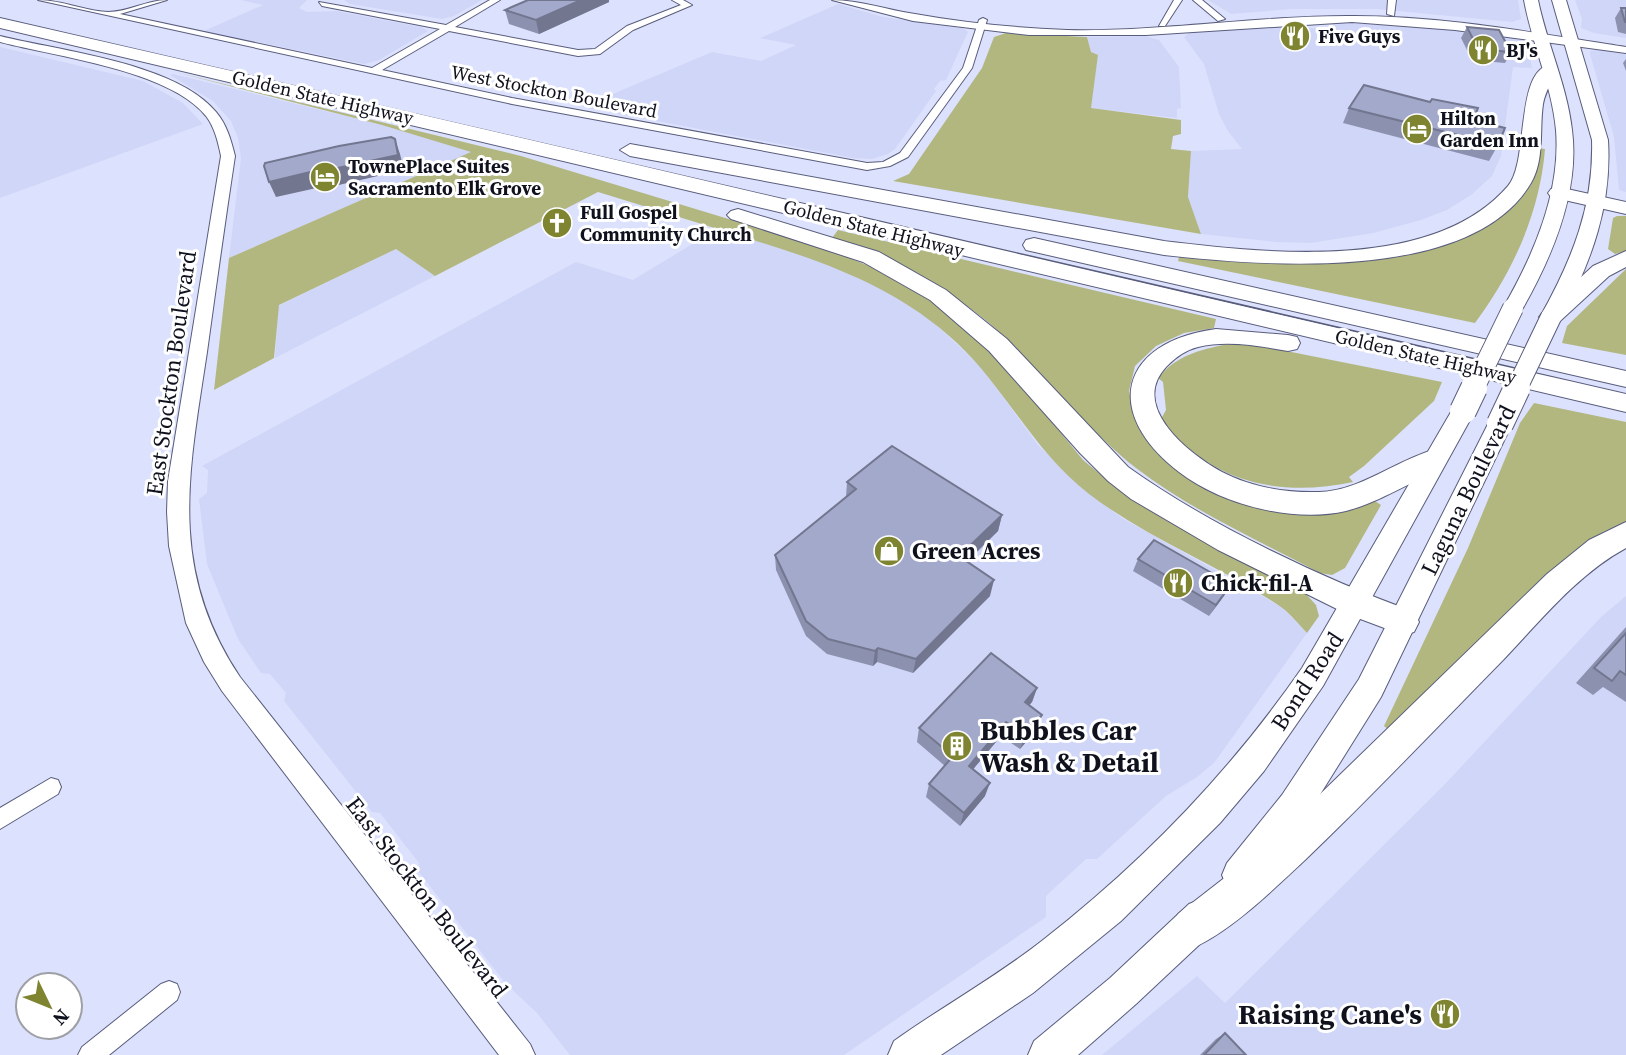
<svg xmlns="http://www.w3.org/2000/svg" width="1626" height="1055" viewBox="0 0 1626 1055" font-family="'Source Serif 4',serif">
  <rect width="100%" height="100%" fill="#dce1fd"/>
  <path fill="#d0d6f8" d="M 241,0 L 307,0 L 299,8 L 307,12 L 336,11 L 421,27 L 428,31 L 379,60 L 364,64 L 204,31 L 263,5 Z
    M 344,0 L 482,0 L 454,16 L 442,19 L 350,4 Z
    M 1208,0 L 1518,0 L 1521,19 L 1512,22 L 1377,9 L 1292,9 L 1231,14 Z
    M 1575,0 L 1626,0 L 1626,38 L 1594,33 L 1581,28 L 1582,19 Z
    M 838,4 L 883,17 L 962,28 L 968,32 L 946,80 L 940,81 L 934,89 L 936,91 L 895,149 L 888,154 L 872,159 L 853,158 L 582,107 L 712,52 L 761,61 L 796,45 L 760,38 Z
    M 1337,22 L 1441,29 L 1513,37 L 1527,43 L 1532,68 L 1513,67 L 1501,156 L 1492,176 L 1471,195 L 1447,210 L 1421,220 L 1373,233 L 1311,243 L 1276,242 L 1201,234 L 1188,197 L 1191,151 L 1242,149 L 1228,131 L 1219,114 L 1204,64 L 1184,37 L 1189,33 L 1250,26 L 1303,25 L 1309,28 L 1332,28 L 1332,24 Z
    M 1145,36 L 1159,40 L 1179,67 L 1181,108 L 1177,109 L 1177,118 L 1090,108 L 1098,56 L 1091,52 L 1087,37 Z
    M 0,47 L 143,81 L 183,103 L 203,124 L 0,198 Z
    M 1596,50 L 1626,54 L 1626,192 L 1619,190 L 1614,137 L 1590,54 L 1590,51 Z
    M 173,74 L 382,125 L 472,152 L 229,258 L 241,158 L 238,138 L 231,121 L 213,101 L 170,75 Z
    M 717,229 L 818,260 L 869,281 L 908,303 L 932,321 L 981,367 L 1038,445 L 1088,493 L 1122,518 L 1283,608 L 1307,633 L 1214,763 L 1197,777 L 1166,796 L 1097,859 L 1086,859 L 1046,896 L 1046,917 L 844,1055 L 570,1055 L 537,1013 L 506,984 L 418,871 L 419,863 L 380,813 L 372,812 L 284,701 L 286,693 L 270,674 L 261,673 L 238,639 L 207,564 L 199,499 L 207,493 L 208,470 L 202,466 L 576,262 L 633,280 Z
    M 396,249 L 435,276 L 275,358 L 278,306 Z
    M 1626,596 L 1626,1055 L 1102,1055 L 1197,976 L 1225,1003 L 1446,783 L 1601,617 Z"/>
  <path fill="#b2b780" d="M 1006,33 L 1087,37 L 1091,52 L 1098,55 L 1091,108 L 1181,120 L 1181,134 L 1173,136 L 1171,149 L 1191,151 L 1188,197 L 1201,234 L 893,181 L 909,174 L 982,68 L 994,37 Z
    M 175,72 L 521,156 L 821,247 L 882,271 L 928,297 L 1002,361 L 1083,460 L 1111,483 L 1141,505 L 1181,529 L 1305,593 L 1316,605 L 1319,616 L 1307,633 C 1299,625 1291,614 1281,607 C 1219,565 1148,539 1089,494 C 1034,452 1006,389 957,343 C 895,285 819,260 740,236 C 693,221 646,207 598,192 L 435,276 L 396,249 L 279,305 L 274,358 L 214,390 L 229,258 L 471,152 L 382,125 Z
    M 1539,148 L 1545,149 C 1540,212 1513,272 1475,323 L 1178,261 L 1180,253 L 1289,263 L 1457,239 L 1492,223 L 1518,201 L 1531,185 Z
    M 1617,216 L 1626,216 L 1626,251 L 1615,254 L 1608,249 L 1613,218 Z
    M 838,230 L 1216,319 L 1214,328 L 1184,333 L 1156,346 L 1135,366 L 1129,391 L 1135,420 L 1154,447 L 1223,494 L 1372,499 L 1381,505 L 1345,568 L 1332,575 L 1320,573 C 1258,540 1192,511 1136,468 C 1082,426 1041,368 989,323 C 940,282 891,261 832,238 Z
    M 1626,269 L 1626,355 L 1562,343 L 1567,326 Z
    M 1228,344 L 1261,346 L 1442,382 L 1434,401 L 1364,466 L 1349,477 L 1353,482 C 1278,498 1209,482 1161,419 L 1166,410 L 1163,382 L 1158,378 C 1177,355 1199,350 1228,344 Z
    M 1534,403 L 1626,422 L 1626,522 L 1603,532 L 1571,554 L 1390,731 L 1384,726 L 1468,548 L 1520,423 Z"/>
  <g fill="none" stroke-linecap="round" stroke-linejoin="round">
    <g stroke="#595d7c" stroke-width="2">
      <path id="minor" d="M 38,0 C 62,0 85,11 108,12 C 128,12 147,0 167,0 L 120,14 L 372,68 L 440,29 L 322,6 L 319,2 L 446,25 L 490,0 L 500,0 L 455,27 L 578,50 L 595,49 L 627,26 L 681,5 L 672,0 L 683,0 L 692,5 L 633,30 L 600,54 L 578,56 L 449,31 L 382,70 L 512,98 L 867,163 L 883,162 L 900,153 L 963,68 L 979,20 L 983,18 L 987,20 L 972,68 L 908,157 L 890,166 L 867,170 L 512,104 Z
        M 1174,0 L 1182,0 L 1165,26 L 1159,26 Z
        M 1193,0 L 1202,0 L 1225,19 L 1218,21 Z
        M 1388,0 L 1396,0 L 1394,16 L 1387,14 Z
        M 51,778 L 58,780 L 61,787 L 58,794 L 0,829 L 0,808 Z
        M 169,981 L 177,984 L 180,992 L 177,1000 L 109,1055 L 78,1055 L 82,1047 L 161,984 Z"/>
    </g>
    <g stroke="#595d7c" stroke-width="2">
      <path id="tertiary" d="M 832,0 C 860,0 887,10 915,14 C 965,23 1016,28 1067,30 C 1161,32 1254,16 1347,16 C 1441,15 1534,33 1626,47 L 1626,53 L 1455,30 L 1352,22 L 1146,35 L 1029,35 L 913,21 Z
        M 0,36 C 60,51 176,63 216,112 C 227,125 231,140 235,156 C 225,221 216,287 207,352 C 189,472 167,568 240,677 L 530,1044 L 535,1055 L 499,1055 L 222,691 L 204,662 L 186,623 L 169,546 L 167,512 L 168,481 L 221,156 C 218,142 215,128 206,116 C 169,70 57,57 0,42 Z"/>
    </g>
    <g stroke="#595d7c" stroke-width="2">
      <path id="primary" d="M 1524,0 L 1538,0 C 1547,44 1567,85 1572,130 C 1580,191 1553,255 1523,308 L 1520,313 L 1506,313 L 1503,308 C 1533,256 1561,193 1556,130 C 1552,86 1532,44 1524,0 Z
        M 1552,0 L 1566,0 L 1608,140 C 1612,205 1592,260 1562,317 L 1558,322 L 1544,322 L 1540,317 C 1572,260 1594,206 1592,140 Z
        M 1463,403 L 1471,405 L 1475,411 L 1323,686 L 1264,771 L 1220,823 L 1121,921 L 1033,993 L 941,1055 L 888,1055 L 894,1041 C 943,1006 996,977 1043,940 C 1143,862 1230,772 1302,668 L 1455,405 Z
        M 1500,416 L 1508,418 L 1512,424 L 1381,697 L 1306,817 L 1251,887 L 1239,892 L 1227,887 L 1222,875 L 1227,863 L 1282,795 L 1359,679 L 1488,424 L 1492,418 Z
        M 1202,899 L 1215,904 L 1220,917 L 1215,930 L 1136,1004 L 1078,1055 L 1028,1055 L 1034,1041 L 1110,978 L 1189,904 Z"/>
    </g>
    <g stroke="#595d7c" stroke-width="2">
      <path id="motorway" d="M 0,18 C 543,141 1083,271 1626,394 L 1626,412 L 0,28 Z
        M 1549,65 L 1558,70 C 1552,81 1545,92 1543,104 C 1539,131 1545,159 1531,183 C 1471,284 1263,266 1164,255 L 630,156 L 620,150 L 630,144 L 1164,241 C 1266,253 1433,273 1508,186 C 1529,162 1515,73 1549,65 Z
        M 1558,187 L 1626,202 L 1626,214 L 1551,197 L 1548,193 L 1551,189 Z
        M 738,209 L 879,252 L 946,290 L 1007,339 L 1128,467 C 1209,525 1321,578 1414,612 L 1419,622 L 1414,632 L 1403,635 L 1347,614 L 1218,550 L 1131,499 L 1108,481 L 1080,453 L 989,351 L 930,300 L 863,262 L 731,219 L 727,215 L 731,211 Z
        M 1034,238 L 1626,371 L 1626,387 L 1026,250 L 1023,245 L 1026,240 Z
        M 1626,251 L 1626,267 L 1609,276 L 1559,322 L 1551,324 L 1543,322 L 1539,317 L 1543,312 L 1593,266 Z
        M 1216,329 L 1288,335 L 1297,337 L 1300,343 L 1297,349 L 1288,351 C 1259,346 1227,340 1198,347 C 1186,350 1176,357 1167,366 C 1128,406 1189,454 1222,472 C 1251,487 1286,493 1319,492 C 1360,491 1395,461 1433,450 L 1443,453 L 1447,460 L 1443,467 C 1414,481 1377,503 1346,511 C 1293,523 1222,505 1179,472 C 1102,413 1119,342 1216,329 Z
        M 1626,522 L 1626,548 C 1578,574 1541,620 1504,659 C 1438,726 1373,795 1305,860 C 1275,888 1229,933 1192,948 L 1178,942 L 1172,928 L 1178,914 L 1250,858 L 1314,800 L 1547,574 L 1589,540 Z"/>
    </g>
    <use href="#minor" fill="#fff" fill-rule="evenodd"/>
    <use href="#tertiary" fill="#fff" fill-rule="evenodd"/>
    <use href="#primary" fill="#fff" fill-rule="evenodd"/>
    <use href="#motorway" fill="#fff" fill-rule="evenodd"/>
    <g stroke="#595d7c" stroke-width="22" stroke-linecap="butt">
      <path id="primary-bridge-far1" d="M 1473,390 L 1513,308
        M 1516,390 L 1551,317"/>
    </g>
    <g stroke="#595d7c" stroke-width="28" stroke-linecap="butt">
      <path id="primary-bridge" d="M 1463,411 L 1474,388
        M 1500,424 L 1517,388"/>
    </g>
    <use href="#primary-bridge-far1" stroke="#fff" stroke-width="20"/>
    <use href="#primary-bridge" stroke="#fff" stroke-width="26"/>
  </g>
  <path fill="#8c91af" d="M 528,0 L 609,0 L 609,2 L 539,34 L 509,24 L 505,10 Z
    M 1621,8 L 1626,8 L 1626,34 L 1618,32 L 1615,18 Z
    M 1467,27 L 1511,52 L 1505,63 L 1472,60 L 1461,38 Z
    M 1626,59 L 1626,71 L 1623,63 Z
    M 1349,108 L 1473,120 L 1498,145 L 1489,161 L 1343,123 Z
    M 847,482 L 1002,515 L 998,531 L 967,562 L 990,596 L 913,673 L 877,662 L 873,666 L 827,654 L 806,636 L 776,570 L 775,555 L 846,497 Z
    M 1138,559 L 1231,584 L 1209,616 L 1133,571 Z
    M 1626,627 L 1626,702 L 1603,687 L 1593,695 L 1576,683 Z
    M 1037,688 L 1032,702 L 1029,705 L 1042,715 L 1037,729 L 1020,749 L 1001,736 L 973,769 L 985,796 L 960,826 L 926,797 L 929,784 L 945,766 L 917,742 L 919,728 Z
    M 1225,1033 L 1246,1055 L 1200,1055 L 1216,1039 Z"/>
  <path fill="#72768e" d="M 581,0 L 609,0 L 609,2 L 539,34 L 536,20 Z
    M 395,139 L 400,154 L 404,170 L 330,187 L 330,185 L 276,197 L 269,182 Z
    M 1002,515 L 998,531 L 956,572 L 959,556 Z
    M 994,580 L 990,596 L 913,673 L 916,659 Z
    M 1231,584 L 1224,596 L 1209,616 L 1216,605 Z
    M 878,648 L 877,662 L 873,666 L 875,651 Z
    M 1037,688 L 1032,702 L 1020,716 L 1025,702 Z
    M 1042,715 L 1037,729 L 1020,749 L 1025,736 Z
    M 1006,722 L 1001,736 L 965,779 L 969,766 Z
    M 990,783 L 985,796 L 960,826 L 964,813 Z"/>
  <path fill="#a3a9cb" stroke="#72768e" stroke-width="2" d="M 528,0 L 581,0 L 536,20 L 505,10 Z
    M 1621,8 L 1626,8 L 1626,22 L 1625,22 Z
    M 1467,27 L 1499,30 L 1511,52 L 1478,49 Z
    M 1364,85 L 1430,102 L 1432,99 L 1478,108 L 1473,120 L 1505,128 L 1498,145 L 1349,108 Z
    M 391,137 L 395,139 L 398,155 L 324,171 L 323,169 L 269,182 L 264,166 L 265,163 L 339,146 Z
    M 892,446 L 1002,515 L 959,556 L 994,580 L 916,659 L 878,648 L 875,651 L 828,639 L 806,621 L 775,555 L 856,489 L 847,482 Z
    M 1154,540 L 1231,584 L 1216,605 L 1138,559 Z
    M 1626,633 L 1626,675 L 1620,671 L 1612,681 L 1594,668 Z
    M 991,653 L 1037,688 L 1025,702 L 1042,715 L 1025,736 L 1006,722 L 969,766 L 990,783 L 964,813 L 929,784 L 953,756 L 919,728 Z
    M 1225,1033 L 1246,1055 L 1204,1055 Z"/>
  <defs>
    <g id="restaurant-disc" transform="scale(1.575)"><circle r="9.5" fill="#7e842f" stroke="#fff"/><path d="M-5-6h1v4h1v-4h1v4h1v-4h1v5L-1.5 .5V6h-2V.5L-5-1ZM5-6V6H3V1.5H1.5Q1.5-4 5-6Z" fill="#fff"/></g>
    <g id="hotel-disc" transform="scale(1.575)"><circle r="9.5" fill="#7e842f" stroke="#fff"/><path d="M-6-4.5h1.5V1H6V5H4.5V3h-9V5H-6ZM-4 0a1.8 1.8 0 1 1 3.6 0ZM.5 0V-2.5h3Q6-2.5 6 0Z" fill="#fff"/></g>
    <g id="church-disc" transform="scale(1.575)"><circle r="9.5" fill="#7e842f" stroke="#fff"/><path d="M-1.2-6h2.4v3.5h3.3v2.4h-3.3V6h-2.4V-.1h-3.3v-2.4h3.3Z" fill="#fff"/></g>
    <g id="shop-disc" transform="scale(1.575)"><circle r="9.5" fill="#7e842f" stroke="#fff"/><path d="M-5-2.5h2.3a2.7 3.5 0 0 1 5.4 0H5L5.5 6h-11ZM-1.5-2.5h3a1.5 2.3 0 0 0-3 0Z" fill="#fff"/></g>
    <g id="building-disc" transform="scale(1.575)"><circle r="9.5" fill="#7e842f" stroke="#fff"/><path d="M-4-6H4V6H1V3H-1V6H-4ZM-2.5-4.3h1.7v1.8h-1.7ZM.8-4.3h1.7v1.8H.8ZM-2.5-1h1.7V.8h-1.7ZM.8-1h1.7V.8H.8Z" fill="#fff"/></g>
  </defs>
  <g fill-rule="evenodd">
    <use href="#restaurant-disc" x="1295" y="36"/>
    <use href="#restaurant-disc" x="1483" y="50"/>
    <use href="#hotel-disc" x="1417" y="129"/>
    <use href="#hotel-disc" x="325" y="177"/>
    <use href="#church-disc" x="557" y="223"/>
    <use href="#shop-disc" x="889" y="551"/>
    <use href="#restaurant-disc" x="1178" y="583"/>
    <use href="#building-disc" x="957" y="746"/>
    <use href="#restaurant-disc" x="1445" y="1014"/>
  </g>
  <g text-anchor="middle" dominant-baseline="central" stroke-width="6" stroke-linejoin="round" paint-order="stroke">
    <g font-size="19" font-weight="bold" fill="#0f111d" stroke="#fff" text-anchor="start">
      <text x="1318" y="36">Five Guys</text>
      <text x="1506" y="50">BJ's</text>
      <text x="1440" y="118">Hilton<tspan x="1440" dy="22">Garden Inn</tspan></text>
      <text x="348" y="166">TownePlace Suites<tspan x="348" dy="22">Sacramento Elk Grove</tspan></text>
      <text x="580" y="212">Full Gospel<tspan x="580" dy="22">Community Church</tspan></text>
    </g>
    <g font-size="19" fill="#0f111d" stroke="#fff">
      <text transform="translate(554 91) rotate(11)">West Stockton Boulevard</text>
      <text transform="translate(323 97) rotate(13)">Golden State Highway</text>
      <text transform="translate(874 228) rotate(14)">Golden State Highway</text>
      <text transform="translate(1426 356) rotate(13)">Golden State Highway</text>
    </g>
    <g font-size="23" fill="#0f111d" stroke="#fff">
      <text transform="translate(171 373) rotate(-82)">East Stockton Boulevard</text>
      <text transform="translate(1468 490) rotate(-64)">Laguna Boulevard</text>
      <text transform="translate(1307 681) rotate(-57)">Bond Road</text>
      <text transform="translate(427 897) rotate(52)">East Stockton Boulevard</text>
    </g>
    <g font-size="23" font-weight="bold" fill="#0f111d" stroke="#fff" text-anchor="start">
      <text x="912" y="551">Green Acres</text>
      <text x="1201" y="583">Chick-fil-A</text>
    </g>
    <g font-size="28" font-weight="bold" fill="#0f111d" stroke="#fff" text-anchor="start">
      <text x="980" y="730">Bubbles Car<tspan x="980" dy="32">Wash &amp; Detail</tspan></text>
      <text x="1422" y="1014" text-anchor="end">Raising Cane's</text>
    </g>
  </g>
  <g transform="translate(49 1006) rotate(133)"><circle r="33" fill="#ffffff" stroke="#9fa0a5" stroke-width="2"/>
  <path d="M0-5L12 26L0 18L-12 26Z" fill="#7e842f"/>
  <text y="-10" font-size="19" font-weight="bold" text-anchor="middle" fill="#0f111d">N</text>
  </g>
</svg>
